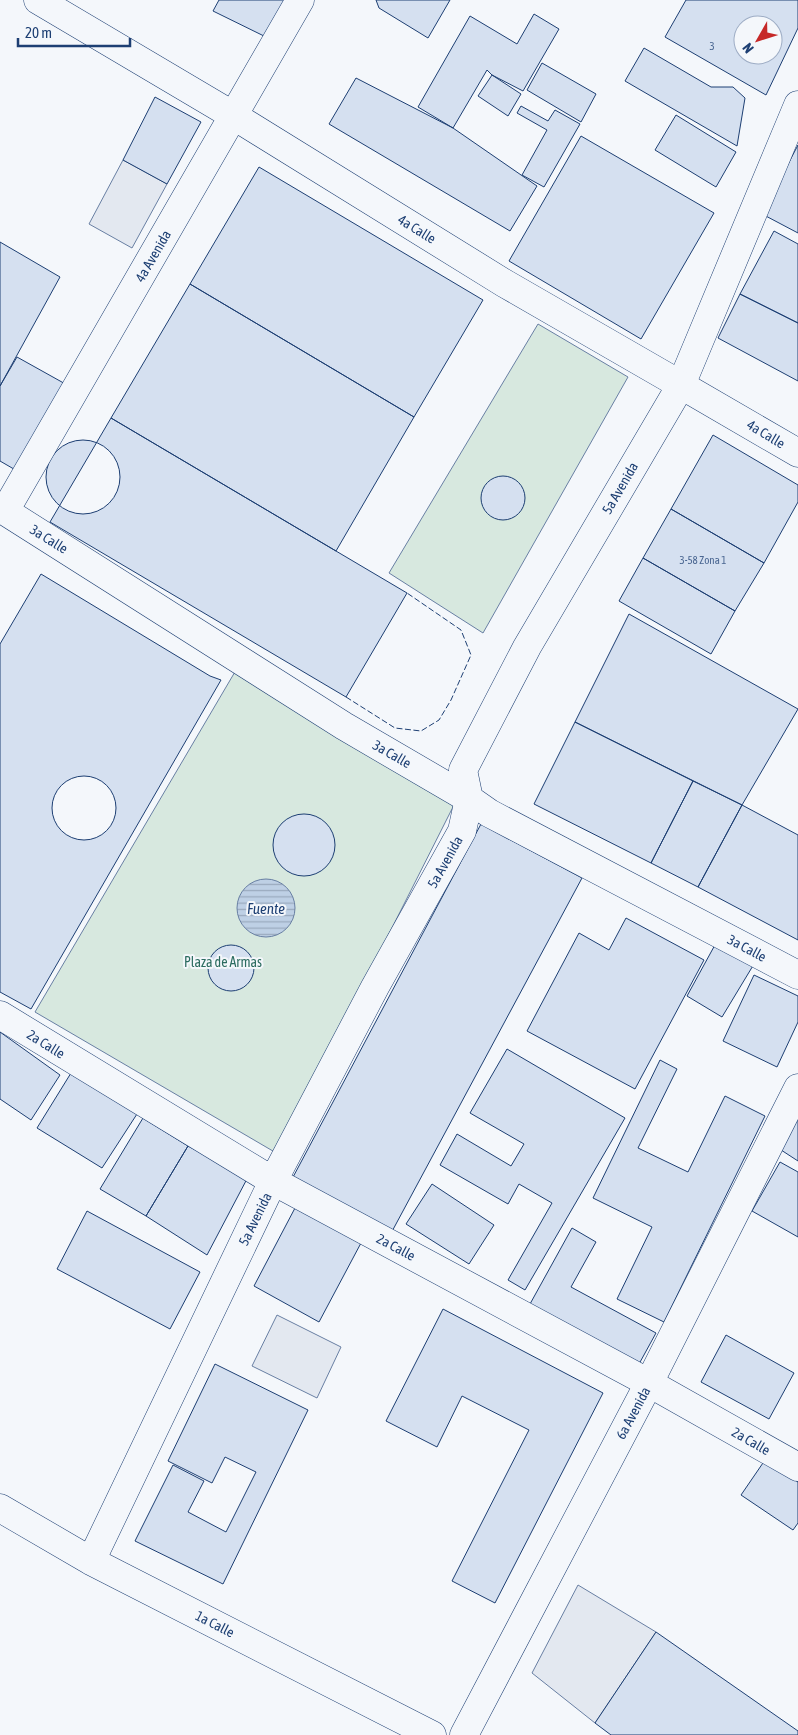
<svg xmlns="http://www.w3.org/2000/svg" width="798" height="1735" viewBox="0 0 798 1735" font-family="'Asap Condensed',sans-serif">
  <defs>
    <pattern id="water-rules" width="6" height="5" patternUnits="userSpaceOnUse" patternTransform="scale(1.25)"><rect width="6" height="5" fill="#bed0e5"/><path d="M0 2.5h6" fill="none" stroke="#9aaabe"/></pattern>
  </defs>
  <rect width="100%" height="100%" fill="#f4f7fb"/>
  <path fill="#d7e8df" stroke="#687fa3" d="M 538,324 L 628,377 L 483,633 L 389,573 Z
    M 239,665 L 457,799 L 278,1154 L 35,1012 Z"/>
  <path fill="#e3e8f0" stroke="#687fa3" d="M 123,160 L 167,184 L 132,248 L 89,224 Z
    M 277,1315 L 341,1347 L 317,1398 L 252,1366 Z
    M 578,1585 L 656,1632 L 595,1723 L 532,1673 Z"/>
  <path fill="url(#water-rules)" stroke="#687fa3" d="M237 908a29 29 0 1 1 58 0a29 29 0 1 1-58 0Z"/>
  <path fill="#d5e0f0" stroke="#1d3f73" fill-rule="evenodd" d="M 219,0 L 289,0 L 268,38 L 213,11 Z
    M 376,0 L 450,0 L 428,38 L 379,8 Z
    M 686,0 L 798,0 L 798,28 L 766,95 L 665,37 ZM 743,25 L 773,25 L 773,55 L 743,55 Z
    M 534,14 L 559,29 L 523,91 L 492,75 L 487,70 L 453,128 L 418,107 L 470,16 L 517,44 Z
    M 644,48 L 711,87 L 733,87 L 745,98 L 737,146 L 625,81 Z
    M 542,63 L 596,94 L 581,122 L 527,90 Z
    M 492,75 L 521,94 L 508,116 L 478,96 Z
    M 356,78 L 453,128 L 537,186 L 510,231 L 329,124 Z
    M 155,97 L 201,122 L 167,184 L 123,160 Z
    M 521,106 L 548,121 L 555,110 L 580,124 L 544,187 L 522,175 L 547,130 L 517,113 Z
    M 676,115 L 736,152 L 716,187 L 655,150 Z
    M 581,136 L 714,213 L 641,339 L 509,261 Z
    M 798,145 L 798,233 L 762,214 Z
    M 259,167 L 483,300 L 414,417 L 190,284 Z
    M 774,231 L 798,244 L 798,323 L 740,294 Z
    M 0,242 L 60,277 L 0,386 Z
    M 190,284 L 414,417 L 336,551 L 111,418 Z
    M 740,294 L 798,323 L 798,381 L 718,338 Z
    M 17,357 L 69,386 L 19,472 L 0,461 L 0,386 Z
    M 111,418 L 407,593 L 346,697 L 50,522 Z
    M 713,435 L 798,485 L 798,502 L 764,563 L 671,509 Z
    M46 477a37 37 0 1 1 74 0a37 37 0 1 1-74 0Z
    M481 498a22 22 0 1 1 44 0a22 22 0 1 1-44 0Z
    M 671,509 L 764,563 L 735,611 L 643,558 Z
    M 643,558 L 735,611 L 711,654 L 619,601 Z
    M 41,574 L 210,676 L 221,680 L 31,1009 L 0,992 L 0,644 Z
    M 629,614 L 798,709 L 742,805 L 575,722 Z
    M 575,722 L 693,781 L 651,863 L 534,804 Z
    M52 808a32 32 0 1 1 64 0a32 32 0 1 1-64 0Z
    M 693,781 L 742,805 L 698,887 L 651,863 Z
    M 742,805 L 798,835 L 798,940 L 698,887 Z
    M273 845a31 31 0 1 1 62 0a31 31 0 1 1-62 0Z
    M 481,824 L 582,878 L 389,1237 L 292,1179 Z
    M 626,918 L 704,960 L 635,1089 L 527,1031 L 579,933 L 609,950 Z
    M 716,943 L 754,964 L 722,1017 L 687,996 Z
    M208 968a23 23 0 1 1 46 0a23 23 0 1 1-46 0Z
    M 754,975 L 798,996 L 798,1022 L 777,1067 L 723,1041 Z
    M 0,1032 L 60,1075 L 31,1120 L 0,1099 Z
    M 507,1049 L 625,1118 L 525,1290 L 508,1280 L 552,1203 L 519,1184 L 508,1204 L 440,1165 L 457,1134 L 511,1166 L 524,1144 L 470,1113 Z
    M 660,1060 L 677,1069 L 638,1148 L 688,1172 L 725,1096 L 765,1116 L 664,1322 L 617,1299 L 652,1227 L 593,1198 Z
    M 71,1073 L 137,1114 L 102,1168 L 37,1128 Z
    M 798,1114 L 798,1161 L 778,1148 Z
    M 143,1118 L 188,1146 L 146,1216 L 100,1189 Z
    M 188,1146 L 248,1177 L 207,1255 L 146,1216 Z
    M 780,1162 L 798,1172 L 798,1237 L 752,1211 Z
    M 432,1184 L 494,1225 L 469,1264 L 406,1224 Z
    M 295,1208 L 361,1243 L 319,1322 L 254,1286 Z
    M 87,1211 L 200,1272 L 170,1329 L 57,1269 Z
    M 572,1228 L 596,1242 L 571,1287 L 656,1333 L 639,1364 L 530,1304 Z
    M 443,1309 L 603,1393 L 495,1603 L 452,1581 L 529,1430 L 462,1396 L 437,1447 L 386,1421 Z
    M 726,1335 L 794,1373 L 769,1419 L 701,1382 Z
    M 215,1364 L 308,1410 L 223,1584 L 135,1541 L 173,1465 L 204,1481 L 188,1512 L 226,1532 L 256,1472 L 225,1457 L 212,1483 L 168,1461 Z
    M 765,1460 L 798,1482 L 798,1523 L 793,1530 L 741,1495 Z
    M 656,1632 L 798,1731 L 798,1735 L 611,1735 L 595,1723 Z"/>
  <g fill="none" stroke-linecap="round" stroke-linejoin="round">
    <g stroke="#1d3f73" stroke-width="29">
      <path id="minor" d="M 38,0 L 234,116 L 504,283 L 681,385 L 798,105
        M 0,508 L 344,726 L 469,799
        M 5,511 L 300,0"/>
    </g>
    <g stroke="#1d3f73" stroke-width="29">
      <path id="major" d="M 469,799 L 489,813 L 798,975
        M 0,1015 L 273,1181 L 649,1383 L 798,1467
        M 0,1508 L 91,1561 L 432,1735
        M 91,1561 L 273,1181 L 375,987 L 462,831 L 469,799 L 463,770 L 527,647 L 681,385 L 798,453
        M 464,1735 L 649,1383 L 798,1088"/>
    </g>
    <use href="#minor" stroke="#f4f7fb" stroke-width="28"/>
    <use href="#major" stroke="#f4f7fb" stroke-width="28"/>
    <path stroke="#1d3f73" stroke-width="1" stroke-dasharray="6 2.5" stroke-linecap="butt" d="M 346,697 L 395,728 L 421,731 L 439,720 L 451,700 L 471,655 L 461,630 L 407,593"/>
  </g>
  <g text-anchor="middle" dominant-baseline="central" stroke-width="4" stroke-linejoin="round" paint-order="stroke">
    <g font-size="11" fill="#4b6792">
      <text x="712" y="46">3</text>
      <text x="703" y="560">3-58 Zona 1</text>
    </g>
    <g font-size="14" fill="#1d3f73" stroke="#f4f7fb">
      <text transform="translate(417 229) rotate(32)">4a Calle</text>
      <text transform="translate(153 256) rotate(-60)">4a Avenida</text>
      <text transform="translate(766 434) rotate(31)">4a Calle</text>
      <text transform="translate(620 488) rotate(-60)">5a Avenida</text>
      <text transform="translate(49 539) rotate(32)">3a Calle</text>
      <text transform="translate(392 754) rotate(30)">3a Calle</text>
      <text transform="translate(445 862) rotate(-61)">5a Avenida</text>
      <text transform="translate(747 948) rotate(28)">3a Calle</text>
      <text transform="translate(46 1044) rotate(32)">2a Calle</text>
      <text transform="translate(255 1219) rotate(-64)">5a Avenida</text>
      <text transform="translate(396 1247) rotate(28)">2a Calle</text>
      <text transform="translate(633 1413) rotate(-62)">6a Avenida</text>
      <text transform="translate(751 1441) rotate(30)">2a Calle</text>
      <text transform="translate(215 1624) rotate(27)">1a Calle</text>
    </g>
    <g font-size="14" fill="#2c6c60" stroke="#f4f7fb">
      <text x="223" y="962">Plaza de Armas</text>
    </g>
    <g font-size="15" font-style="italic" fill="#1d3f73" stroke="#f4f7fb">
      <text x="266" y="908">Fuente</text>
    </g>
  </g>
  <g transform="translate(758 40) rotate(231)"><circle r="24" fill="#f4f7fb" stroke="#9eadc5"/>
  <path d="M0-4L9 19L0 12L-9 19Z" fill="#c62828"/>
  <text y="-8" font-size="14" font-weight="bold" text-anchor="middle" fill="#1d3f73">N</text>
  </g>
  <path d="M18 38v8h112v-8" fill="none" stroke="#1d3f73" stroke-width="2.5"/>
  <text x="25" y="38" font-size="15" fill="#1d3f73" stroke="#f4f7fb" stroke-width="4" paint-order="stroke">20 m</text>
</svg>
